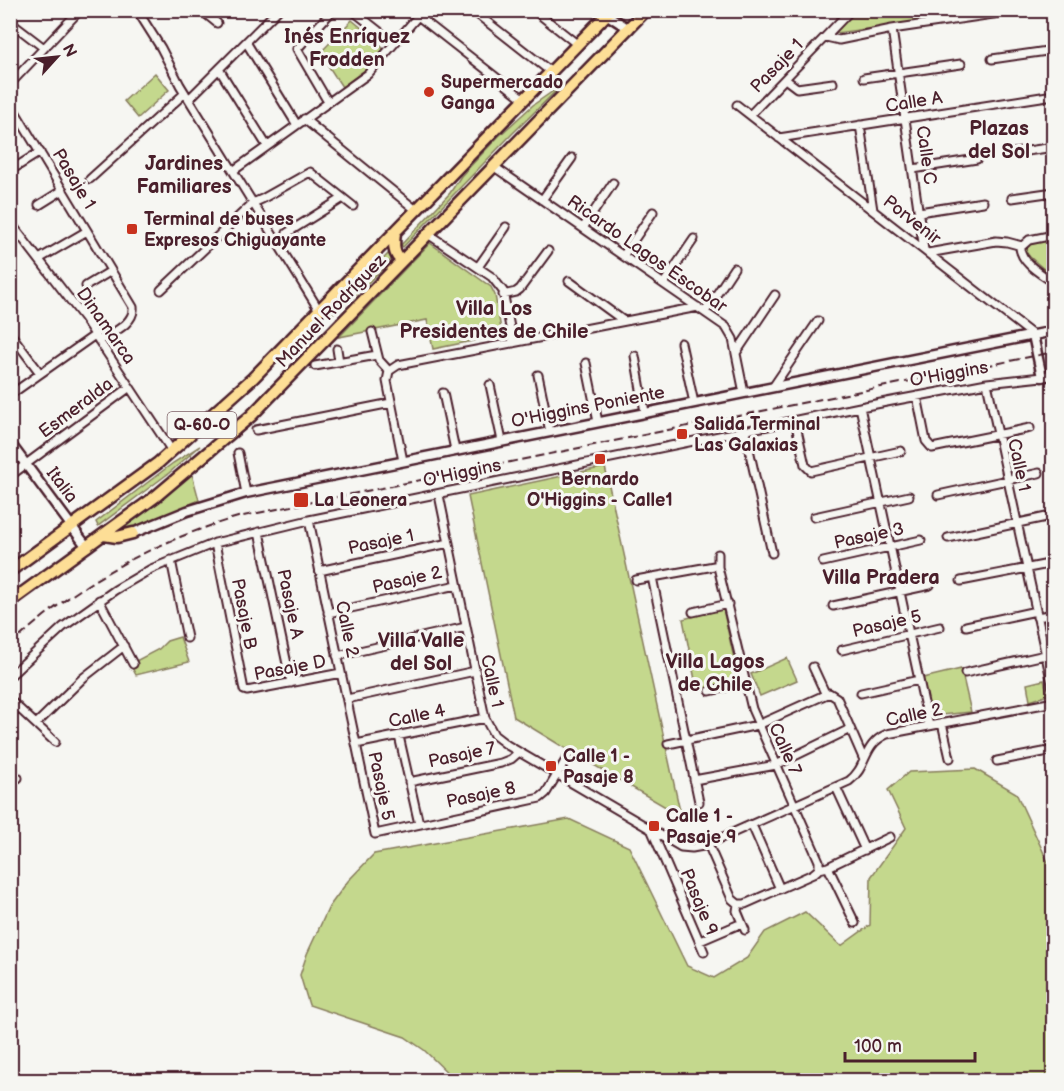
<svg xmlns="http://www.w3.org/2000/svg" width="1064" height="1091" viewBox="0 0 1064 1091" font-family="'Balsamiq Sans',sans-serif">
  <rect width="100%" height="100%" fill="#f6f6f2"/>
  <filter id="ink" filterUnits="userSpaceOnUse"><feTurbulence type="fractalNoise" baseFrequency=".0167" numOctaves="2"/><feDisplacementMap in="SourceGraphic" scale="12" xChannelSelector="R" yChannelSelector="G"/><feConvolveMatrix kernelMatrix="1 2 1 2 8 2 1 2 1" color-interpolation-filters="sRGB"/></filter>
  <g filter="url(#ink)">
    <path fill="#c4d88d" stroke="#877c5c" stroke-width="1.5" d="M 854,11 L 969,10 L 970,11 L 969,15 L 836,33 L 836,30 Z
      M 352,20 L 381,44 L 383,50 L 366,69 L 342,87 L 320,53 Z
      M 155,73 L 169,90 L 138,118 L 124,101 Z
      M 559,87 L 560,87 L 512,134 L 403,247 L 401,245 L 450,193 L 461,176 L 499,136 L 533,105 Z
      M 1053,240 L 1053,277 L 1030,257 L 1025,251 L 1030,244 Z
      M 430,243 L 491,287 L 495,295 L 502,335 L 433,349 L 427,320 L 339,337 Z
      M 388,254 L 392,257 L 391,260 L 355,296 L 332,314 L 331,313 Z
      M 200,446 L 169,473 L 98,526 L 96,522 L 173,463 Z
      M 605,467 L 681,816 L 568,750 L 514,717 L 468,496 Z
      M 192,474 L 199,500 L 130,532 L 114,534 Z
      M 723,609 L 739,681 L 697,690 L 683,619 Z
      M 180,637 L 189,662 L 136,675 L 130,664 L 159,649 L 167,641 Z
      M 787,658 L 797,680 L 760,696 L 751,674 Z
      M 961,669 L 971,712 L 931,716 L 923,678 Z
      M 1044,680 L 1048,695 L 1030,701 L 1027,684 Z
      M 975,769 L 1016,793 L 1048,862 L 1053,863 L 1053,1080 L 455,1080 L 424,1050 L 405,1037 L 309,1005 L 300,975 L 307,954 L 329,907 L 348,881 L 374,854 L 569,819 L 629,847 L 687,966 L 714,978 L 747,958 L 765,932 L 805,912 L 841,946 L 870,925 L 871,877 L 906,828 L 888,790 L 909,772 Z"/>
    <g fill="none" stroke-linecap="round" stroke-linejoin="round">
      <g stroke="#4a1f2b" stroke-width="11">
        <path id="minor" d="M 137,10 L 161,48 L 180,85 L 319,310
          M 201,10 L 217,23
          M 352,10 L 394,43
          M 472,10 L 551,72
          M 534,10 L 578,45
          M 418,16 L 520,96 L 526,97
          M 10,22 L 44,48
          M 892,29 L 924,250
          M 826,37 L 839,40 L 892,29 L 1020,10
          M 246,42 L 297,125
          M 992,59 L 1054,50
          M 219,69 L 267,146
          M 864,78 L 961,64
          M 785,79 L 797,88 L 833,83
          M 10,84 L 80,10
          M 189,99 L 278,10
          M 328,102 L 297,49 L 333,10
          M 10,103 L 133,307 C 135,324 111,333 99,341
          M 737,105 L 1033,335
          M 750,115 L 851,10
          M 304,119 L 416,210
          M 860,125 L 873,210
          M 779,138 L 1054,95
          M 1007,154 L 1054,147
          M 493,166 L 726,327 L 733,339 L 744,393
          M 16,167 L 40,152
          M 913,169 L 977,159
          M 233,171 L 368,74 L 418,16 L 417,10
          M 90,179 L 185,93
          M 1012,198 L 1054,192
          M 542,200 L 572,158
          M 39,205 L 63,190
          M 919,212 L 983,202
          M 10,222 L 84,318 L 172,451
          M 583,228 L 613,183
          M 287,233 L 343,198
          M 428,234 L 492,277 L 503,291 L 513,343
          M 1054,235 L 1029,240 L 1020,248 C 1022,264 1042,274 1054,283
          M 928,253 L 996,241 L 1007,242 L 1022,246
          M 623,256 L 653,212
          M 39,259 L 87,231
          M 478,267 L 506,227
          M 569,281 L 624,321
          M 664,283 L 694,239
          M 86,286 L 111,271
          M 161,290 L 253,203 L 262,199 L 310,172 L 353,206
          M 503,295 L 516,292 L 520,289 L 548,251
          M 705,312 L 734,268
          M 372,332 L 379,360 L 389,371
          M 10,333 L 40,373
          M 681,343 L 694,403
          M 337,349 L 339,362
          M 736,353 L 775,295
          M 635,356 L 645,412
          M 586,363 L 598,422
          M 315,366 L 377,355
          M 389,371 L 398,365 L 698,307
          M 389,371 L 387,381 L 403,461
          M 538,375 L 550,432
          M 987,383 L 1054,693
          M 490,385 L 502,441
          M 773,387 L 818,321
          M 443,393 L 455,450
          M 10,395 L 95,335
          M 917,396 L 926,441 L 932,448 L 1030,428
          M 860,407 L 929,726
          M 795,421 L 805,465 L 811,471 L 901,451
          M 256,430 L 391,403
          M 745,431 L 772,553
          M 238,453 L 246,493
          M 10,476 L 130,387
          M 439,495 L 485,718 L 494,735 L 507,745 L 681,847 L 692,848 L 703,846 L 849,781 C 868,767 862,745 887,734 L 1054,702
          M 938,495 L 1039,473
          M 814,517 L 909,496
          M 309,520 L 375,834 L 540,798 L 546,793 L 570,753
          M 259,532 L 291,683
          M 948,538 L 1051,516
          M 215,543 L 244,690 L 247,691 L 341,673
          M 718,554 L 718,567 L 752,709 L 819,861 L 819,869
          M 171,560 L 187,638
          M 823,562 L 921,540
          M 319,571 L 449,543
          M 652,577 L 699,802
          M 636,580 L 714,566 L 718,567
          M 961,581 L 1054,563
          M 99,600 L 133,664
          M 833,606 L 930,585
          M 693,612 L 728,604
          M 328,613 L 457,585
          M 1037,617 L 1054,614
          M 966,626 L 1036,611
          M 842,650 L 940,627
          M 337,656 L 466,627
          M 813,667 L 825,693
          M 965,673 L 1045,655
          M 10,676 L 63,627 L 115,590 L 151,569 L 215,543 L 309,520 L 860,407 L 987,383 L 1042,377
          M 710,691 L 745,683
          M 861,693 L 919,680
          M 347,699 L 475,671
          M 10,700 L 55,742
          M 942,723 L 950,758
          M 36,724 L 83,678 L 124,646
          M 399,736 L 419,824
          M 356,744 L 485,718
          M 668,744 L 758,725 L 829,693 L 837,698 L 864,760
          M 997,761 L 1054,750
          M 10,772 L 18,778
          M 694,780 L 776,765 L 850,729
          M 409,782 L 501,763 L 511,759 L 519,752
          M 836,787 L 865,850
          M 752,825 L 780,889
          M 652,831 L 704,952
          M 708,844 L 732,899 L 738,904
          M 828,867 L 855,923
          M 819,869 L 828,867 L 890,837
          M 738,904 L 745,904 L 813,874 L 819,869
          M 738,904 L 737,911 L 745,930
          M 700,941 L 742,923"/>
      </g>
      <g stroke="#4a1f2b" stroke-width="13">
        <path id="tertiary" d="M 600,10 L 629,29
          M 1052,10 L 1054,12
          M 1033,335 L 1042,377 L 1054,374
          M 10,443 L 87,547
          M 133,533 L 187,511 L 246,493 L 1054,331"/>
      </g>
      <g stroke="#4a1f2b" stroke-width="15">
        <path id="primary" d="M 395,232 C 394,243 392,254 402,261
          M 104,535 L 117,537 L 133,533
          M 10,571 L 158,463 L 253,378 L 611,10
          M 10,602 L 155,497 L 251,416 L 646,10"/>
      </g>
      <use href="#minor" stroke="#f6f6f2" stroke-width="7"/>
      <use href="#tertiary" stroke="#f6f6f2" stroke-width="8"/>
      <use href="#primary" stroke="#fdde96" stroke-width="10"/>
      <path stroke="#4a1f2b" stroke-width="2" stroke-dasharray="9 4.5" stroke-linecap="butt" d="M 10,646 C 75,584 152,542 238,517 L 1054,352"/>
    </g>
  </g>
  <g fill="#c8321e" stroke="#f6f6f2" stroke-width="2">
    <circle cx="429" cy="92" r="6"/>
    <rect x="126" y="223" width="12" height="12" rx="3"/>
    <rect x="676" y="428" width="12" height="12" rx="3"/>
    <rect x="594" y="453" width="12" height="12" rx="3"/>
    <rect x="293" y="492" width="16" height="16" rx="3"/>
    <rect x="545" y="760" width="12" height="12" rx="3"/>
    <rect x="648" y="820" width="12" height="12" rx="3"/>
  </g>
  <g text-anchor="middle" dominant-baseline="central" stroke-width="6" stroke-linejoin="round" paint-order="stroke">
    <rect fill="#f6f6f2" stroke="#7e6067" stroke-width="1.5" x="167.5" y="412" width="69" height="26" rx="4.5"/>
    <g font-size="16" font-weight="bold" fill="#4a1f2b">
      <text x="202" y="425">Q-60-O</text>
    </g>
    <g font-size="18" fill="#4a1f2b" stroke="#f6f6f2">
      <text transform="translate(777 66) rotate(-46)">Pasaje 1</text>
      <text transform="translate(914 102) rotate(-9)">Calle A</text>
      <text transform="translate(926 155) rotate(82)">Calle C</text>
      <text transform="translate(74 179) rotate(59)">Pasaje 1</text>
      <text transform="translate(912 220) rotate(38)">Porvenir</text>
      <text transform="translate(647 254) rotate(35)">Ricardo Lagos Escobar</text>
      <text transform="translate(331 311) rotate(-46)">Manuel Rodríguez</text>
      <text transform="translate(106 326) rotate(55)">Dinamarca</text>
      <text transform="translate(949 374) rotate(-10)">O'Higgins</text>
      <text transform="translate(588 407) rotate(-11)">O'Higgins Poniente</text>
      <text transform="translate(76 408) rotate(-37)">Esmeralda</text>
      <text transform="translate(1019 465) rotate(78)">Calle 1</text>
      <text transform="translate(462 473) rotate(-12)">O'Higgins</text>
      <text transform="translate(62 485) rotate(53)">Italia</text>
      <text transform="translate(869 536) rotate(-12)">Pasaje 3</text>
      <text transform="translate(381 542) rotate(-12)">Pasaje 1</text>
      <text transform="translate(407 580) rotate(-13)">Pasaje 2</text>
      <text transform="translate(290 604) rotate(78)">Pasaje A</text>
      <text transform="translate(244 614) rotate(79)">Pasaje B</text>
      <text transform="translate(887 624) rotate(-13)">Pasaje 5</text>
      <text transform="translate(347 629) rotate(78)">Calle 2</text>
      <text transform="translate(290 668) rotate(-11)">Pasaje D</text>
      <text transform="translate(492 681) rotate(78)">Calle 1</text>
      <text transform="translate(914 715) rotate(-12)">Calle 2</text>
      <text transform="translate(417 716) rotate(-12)">Calle 4</text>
      <text transform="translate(785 749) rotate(66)">Calle 7</text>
      <text transform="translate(462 755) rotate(-12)">Pasaje 7</text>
      <text transform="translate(381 786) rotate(78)">Pasaje 5</text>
      <text transform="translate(481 795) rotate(-12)">Pasaje 8</text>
      <text transform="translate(699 902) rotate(67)">Pasaje 9</text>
    </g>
    <g font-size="18" font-weight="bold" fill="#4a1f2b" stroke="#f6f6f2" text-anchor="start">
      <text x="441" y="82">Supermercado<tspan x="441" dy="21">Ganga</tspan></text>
      <text x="144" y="219">Terminal de buses<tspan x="144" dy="21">Expresos Chiguayante</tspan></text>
      <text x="694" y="424">Salida Terminal<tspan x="694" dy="21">Las Galaxias</tspan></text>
      <text x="600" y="479" text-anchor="middle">Bernardo<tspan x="600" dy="21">O'Higgins - Calle1</tspan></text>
      <text x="314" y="500">La Leonera</text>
      <text x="563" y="756">Calle 1 -<tspan x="563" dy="21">Pasaje 8</tspan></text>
      <text x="666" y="816">Calle 1 -<tspan x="666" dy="21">Pasaje 9</tspan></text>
    </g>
    <g font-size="20" font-weight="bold" fill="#4a1f2b" stroke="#f6f6f2">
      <text x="347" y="37">Inés Enríquez<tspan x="347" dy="23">Frodden</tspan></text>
      <text x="999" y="129">Plazas<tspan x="999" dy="23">del Sol</tspan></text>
      <text x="184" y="164">Jardines<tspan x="184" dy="23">Familiares</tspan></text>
      <text x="494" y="309">Villa Los<tspan x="494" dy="23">Presidentes de Chile</tspan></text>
      <text x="881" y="578">Villa Pradera</text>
      <text x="421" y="641">Villa Valle<tspan x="421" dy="23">del Sol</tspan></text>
      <text x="715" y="662">Villa Lagos<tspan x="715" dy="23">de Chile</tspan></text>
    </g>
  </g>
  <rect width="1064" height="1091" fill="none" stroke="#f6f6f2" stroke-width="36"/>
  <rect x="18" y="18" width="1028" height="1055" fill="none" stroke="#4a1f2b" stroke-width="2" filter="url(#ink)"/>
  <g transform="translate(57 57) rotate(63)" stroke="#f6f6f2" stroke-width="4.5" paint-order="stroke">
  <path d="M0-4.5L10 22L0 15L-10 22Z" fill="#4a1f2b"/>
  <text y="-9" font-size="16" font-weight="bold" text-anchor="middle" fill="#4a1f2b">N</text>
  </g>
  <path d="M845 1052v9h130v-9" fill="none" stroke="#4a1f2b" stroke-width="3"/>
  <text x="854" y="1052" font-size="18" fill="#4a1f2b" stroke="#f6f6f2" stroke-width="4.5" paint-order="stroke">100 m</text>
</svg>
